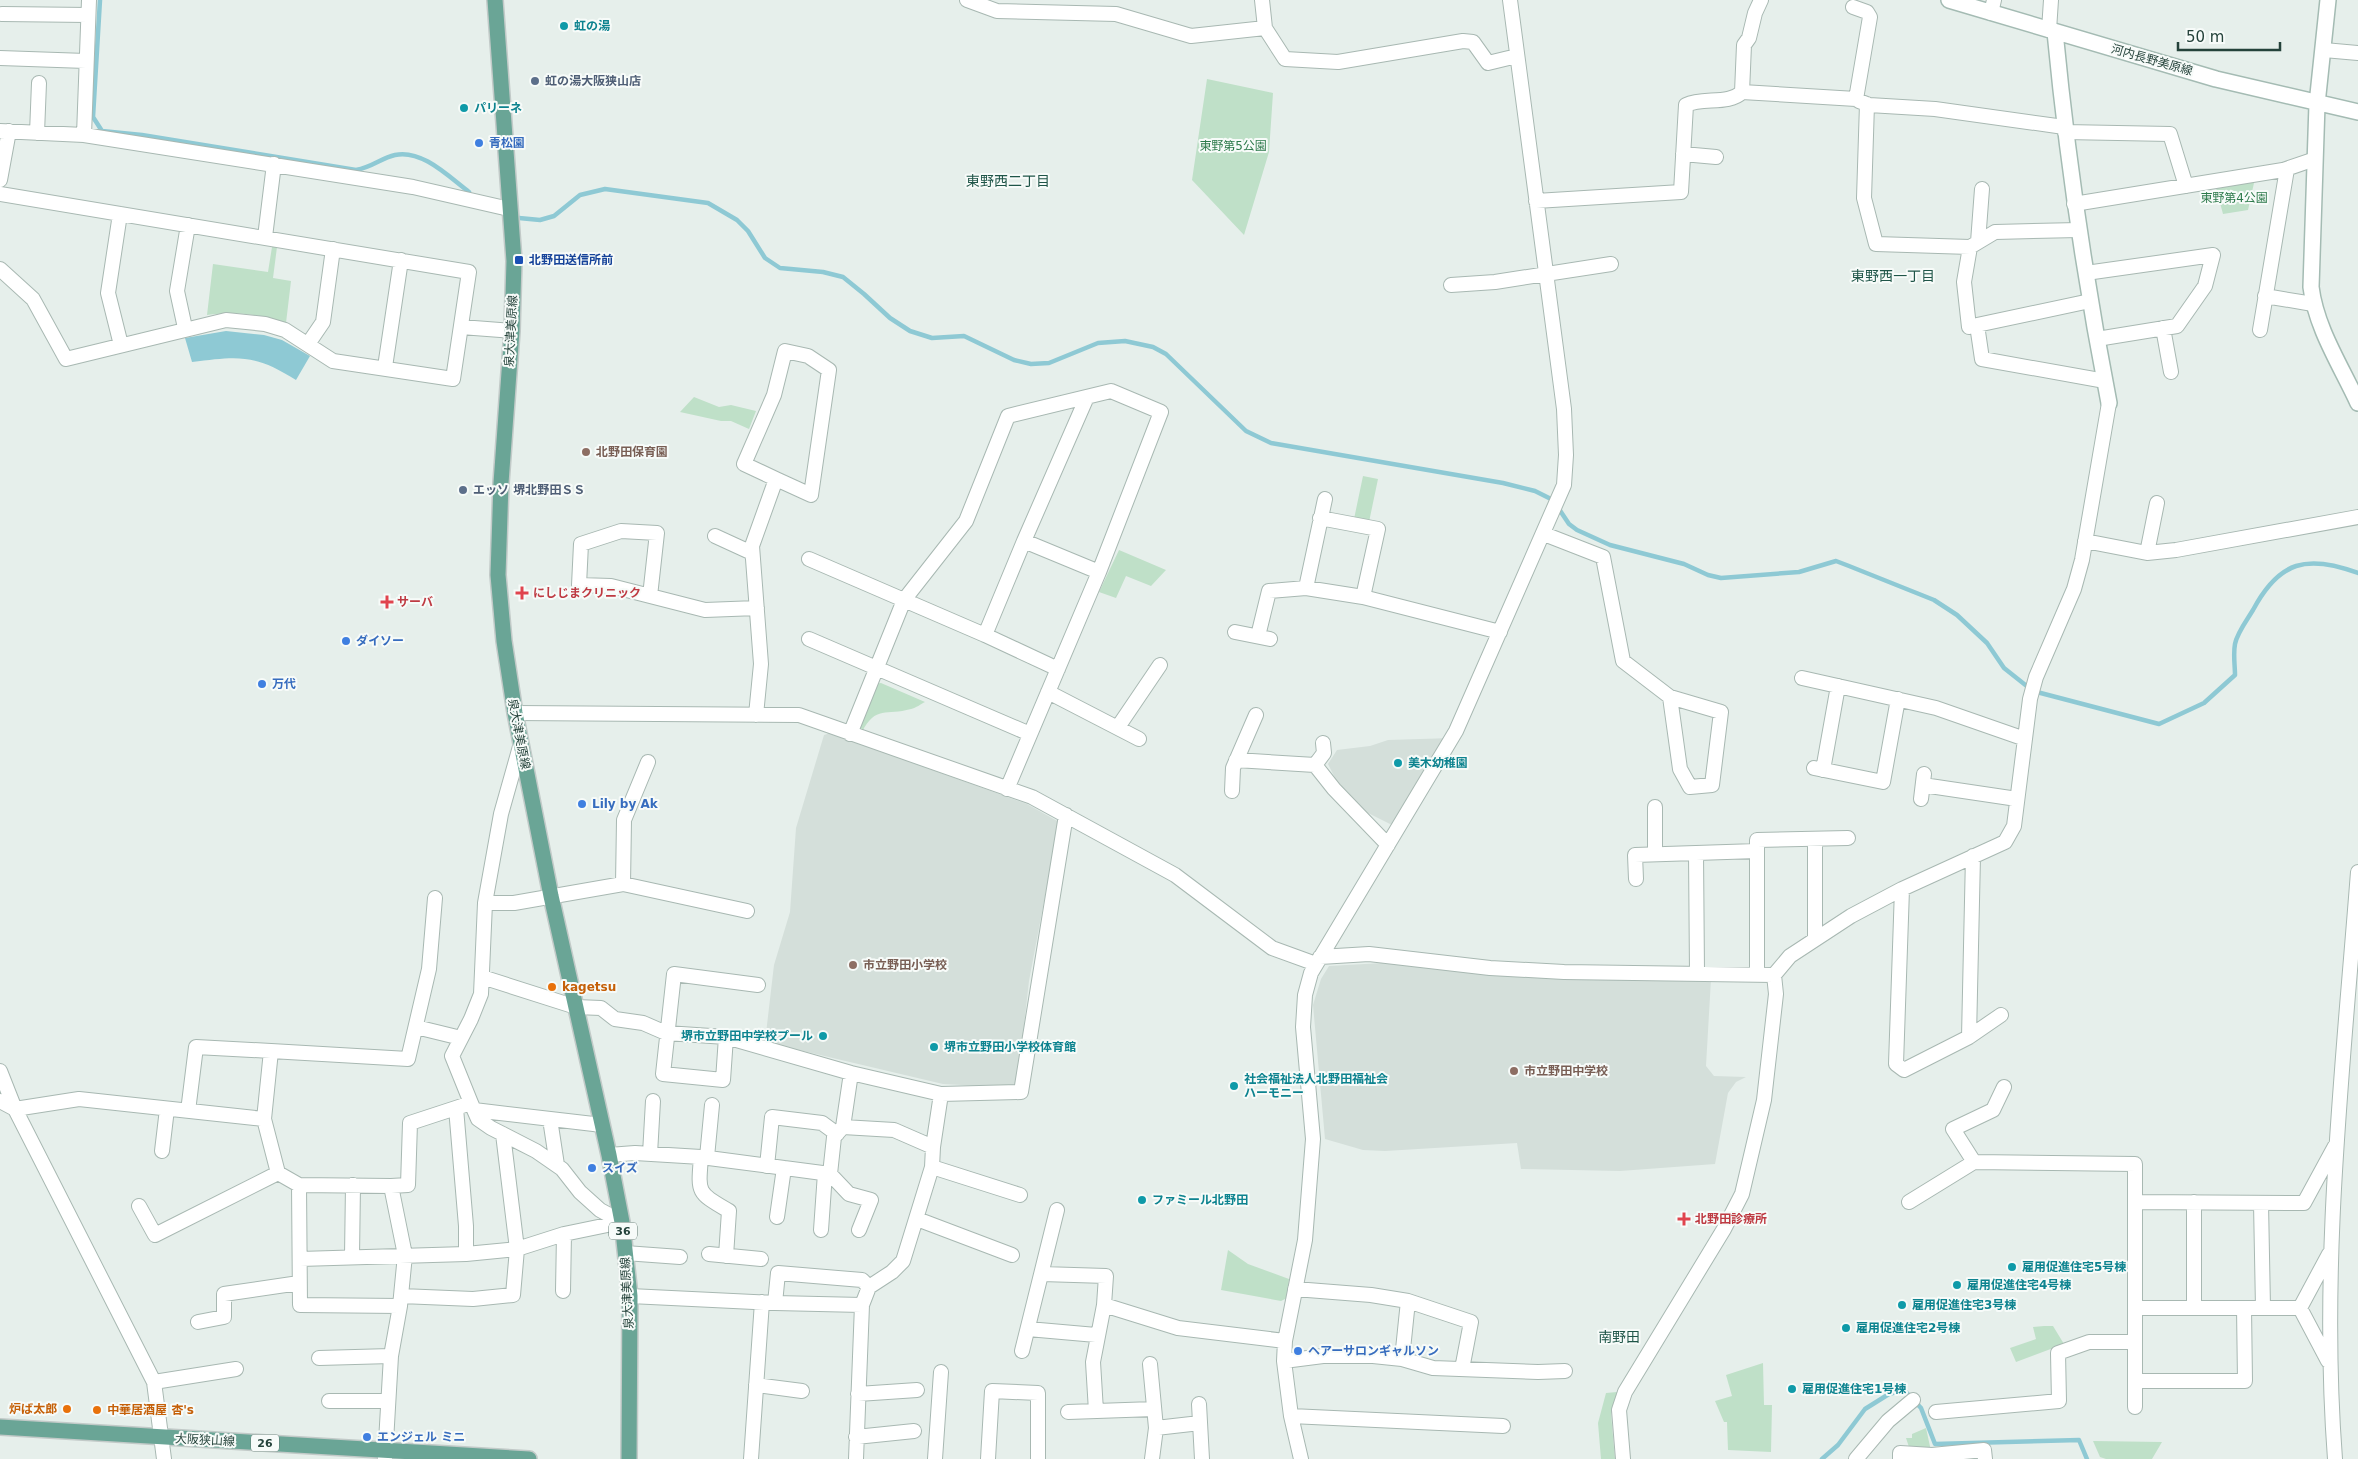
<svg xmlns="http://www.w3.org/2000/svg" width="2358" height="1459" viewBox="0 0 2358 1459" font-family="'DejaVu Sans','Noto Sans JP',sans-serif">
  <rect width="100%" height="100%" fill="#e6efeb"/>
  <path fill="#d4dfda" d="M 830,733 L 1027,804 L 1059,822 L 1029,981 L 1017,1088 L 943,1084 L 765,1042 L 774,965 L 790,912 L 796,828 L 824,735 Z
    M 1452,738 L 1398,828 L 1366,812 L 1338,784 L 1328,764 L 1337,750 L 1370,746 L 1388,740 Z
    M 1382,963 L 1500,976 L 1711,979 L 1706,1066 L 1714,1076 L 1746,1077 L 1736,1082 L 1728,1093 L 1715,1164 L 1620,1171 L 1521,1169 L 1517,1143 L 1385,1151 L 1363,1150 L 1325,1139 L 1313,1005 L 1321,979 L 1329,966 Z"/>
  <path fill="#bfe0c8" d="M 1207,79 L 1273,93 L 1269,152 L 1244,235 L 1192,180 Z
    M 2256,174 L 2248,210 L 2223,214 L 2216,188 Z
    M 272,247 L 277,247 L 273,278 L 291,281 L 286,323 C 261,314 234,311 207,315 L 213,264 L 268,272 Z
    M 694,397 L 719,407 L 731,405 L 756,411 L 749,429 L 731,421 L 721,421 L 680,412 Z
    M 1363,476 L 1378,479 L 1369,522 L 1354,519 Z
    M 1119,550 L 1166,570 L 1151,586 L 1126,576 L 1116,598 L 1099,592 Z
    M 881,683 L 925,702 C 921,704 916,708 911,709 C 886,716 876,705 862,732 L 856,728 L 874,684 Z
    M 1228,1250 L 1248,1264 L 1289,1279 L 1287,1298 L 1281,1301 L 1221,1290 Z
    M 2044,1326 L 2053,1326 L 2064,1344 L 2016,1362 L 2010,1348 L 2036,1339 L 2033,1327 Z
    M 1763,1363 L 1764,1405 L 1772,1405 L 1771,1452 L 1728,1450 L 1727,1422 L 1724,1422 L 1715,1401 L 1732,1396 L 1726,1375 Z
    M 1617,1392 L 1611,1414 L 1615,1459 L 1601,1459 L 1598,1423 L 1606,1393 Z
    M 1926,1428 L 1931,1451 L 1909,1447 L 1906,1438 L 1912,1438 L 1912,1434 Z
    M 2093,1441 L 2162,1442 L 2152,1459 L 2106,1459 L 2100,1457 Z"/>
  <path fill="#8ec9d4" d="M 226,331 L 264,335 L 282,340 L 310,356 L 296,380 C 255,354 239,356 192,362 L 185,338 Z"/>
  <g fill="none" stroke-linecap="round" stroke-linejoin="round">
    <path stroke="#8ec9d4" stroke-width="4.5" d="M 100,0 L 93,117 L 102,131 L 142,135 L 356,170 C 373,167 381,158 395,155 C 422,149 449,177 469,192
      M 519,218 L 540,220 L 554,216 L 580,195 L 605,189 L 708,203 L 737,220 L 748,231 L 765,258 L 780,268 L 823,272 L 843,277 L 864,294 L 890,318 L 910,331 L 932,338 L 964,336 L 1014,360 L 1031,364 L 1049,363 L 1098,343 L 1125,341 L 1153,347 L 1166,354 L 1246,431 L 1271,443 L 1503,483 L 1535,491 L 1553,500 L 1569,524 L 1577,530 L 1610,545 L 1684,564 L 1708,575 L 1721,578 L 1799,572 L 1836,561 L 1849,566 L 1934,600 L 1957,615 L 1987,643 L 2004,668 L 2033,691 L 2159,724 L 2204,703 L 2235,675 C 2235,666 2233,654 2235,644 C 2237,633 2247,620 2253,610 C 2279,561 2307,554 2358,573
      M 1822,1459 L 1838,1445 L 1865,1409 L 1889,1394 L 1904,1390 L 1921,1408 L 1935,1444 L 2079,1440 L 2087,1459"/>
    <g stroke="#a8b8b2" stroke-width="16">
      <path id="street" d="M 967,0 L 997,11 L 1116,14 L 1191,36 L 1265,28
        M 1262,0 L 1265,28 L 1285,59 L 1338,62 L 1463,41 L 1473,42 L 1488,63 L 1517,56
        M 1991,13 L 1994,0
        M 2,14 L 88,15
        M 2049,30 L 2051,0
        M 2324,50 L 2358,53
        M 0,58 L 86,61
        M 1742,92 L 1856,99 L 1870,17 L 1867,12 L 1853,7
        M 1859,101 L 1869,105 L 1935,109 L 2064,127
        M 1867,104 L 1864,198 L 1876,244 L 1970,247
        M 0,131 L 84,135 L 413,187 L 509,209
        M 2065,132 L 2170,134 L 2186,186
        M 37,133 L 39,83
        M 84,135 L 89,0
        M 1683,154 L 1716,157
        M 0,180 L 9,131
        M 0,194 L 469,272 L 453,379 L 333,361 L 285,330 L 265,324 L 226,320 L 66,359 L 33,299 L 0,269
        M 1536,201 L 1681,192 L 1686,105 C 1703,97 1729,105 1742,92 L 1744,45 L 1749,38 L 1755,13 L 1761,0
        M 2074,204 L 2283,170 L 2315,159
        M 120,214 L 108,293 L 121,345
        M 265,237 L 274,164
        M 1978,242 L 1982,189
        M 2086,273 L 2213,255 L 2205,286 L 2177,326 L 2097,339
        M 1451,285 L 1495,282 L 1611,264
        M 2265,296 L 2313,304
        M 2090,301 L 1977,325 L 1982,359 L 2105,381
        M 461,327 L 512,331
        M 1969,327 L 1964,282 L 1970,247 L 1995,232 L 2079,230
        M 185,328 L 177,291 L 188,225
        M 2163,328 L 2171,372
        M 2260,330 L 2287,169
        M 308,344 L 323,322 L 333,249
        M 385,367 L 401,260
        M 1320,518 L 1378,529 L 1363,597
        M 1544,534 L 1603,557 L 1623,661 L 1670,697 L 1721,712 L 1712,785 L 1690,787 L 1680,769 L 1670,697
        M 715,536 L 752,553
        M 1024,541 L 1087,397
        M 2085,541 L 2147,553 L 2176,550 L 2358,517
        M 2147,553 L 2157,503
        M 809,559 L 985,635 L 1058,669
        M 1306,588 L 1325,499
        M 650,596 L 657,533 L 621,531 L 581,544 L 579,585 L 611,586 L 705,610 L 757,608
        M 1235,632 L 1270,639
        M 985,635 L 1024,541 L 1099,572 L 1007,789
        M 1258,636 L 1269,591 L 1306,588 L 1363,597 L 1500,632
        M 809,639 L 1030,734
        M 1802,678 L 1936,708 L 2025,739
        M 1048,692 L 1139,739
        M 515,713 L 799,715 L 1032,797 L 1175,875 L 1272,948 L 1316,964
        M 756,715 L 761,664 L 752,546 L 776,479 L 811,495 L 829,370 L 808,356 L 785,351 L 774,395 L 744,464 L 776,479
        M 1118,727 L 1160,665
        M 850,734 L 904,600 L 966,521 L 1008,416 L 1111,391 L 1161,412 L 1099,572
        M 1236,760 L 1315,765 L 1324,753 L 1323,743
        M 1315,765 L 1334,789 L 1388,845
        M 1814,768 L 1883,782 L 1898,699
        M 1823,770 L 1838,686
        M 1923,785 L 2017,799
        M 1232,791 L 1233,768 L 1256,715
        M 1921,799 L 1924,774
        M 1655,807 L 1655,854
        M 1815,839 L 1815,939
        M 1696,853 L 1697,973
        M 1636,879 L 1635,855 L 1757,851
        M 623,884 L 624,820 L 648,762
        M 1902,889 L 1896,1064 L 1904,1070 L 1969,1037 L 2001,1015
        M 485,903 L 514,903 L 623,884 L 747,911
        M 1320,957 L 1369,954 L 1490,968 L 1564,972 L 1774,975 L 1790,956 L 1851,916 L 1902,889 L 2005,842 L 2014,826 L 2030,699 L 2036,677 L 2074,589 L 2082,560 L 2109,403
        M 1757,975 L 1757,840 L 1848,838
        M 482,977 L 576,1007 L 601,1008 L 615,1019 L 643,1023 L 666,1033 L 726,1037 L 851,1073 L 941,1094 L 933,1147
        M 416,1027 L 461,1038
        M 726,1037 L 723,1080 L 663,1074 L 674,974 L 758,985
        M 1969,1037 L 1973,856
        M 0,1071 L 15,1109 L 79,1099 L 264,1119
        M 2004,1087 L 1993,1110 L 1953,1129 L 1974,1162 L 2135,1164 L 2135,1407
        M 941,1094 L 1021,1092 L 1066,815
        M 0,1101 L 15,1109 L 154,1382 L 164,1459
        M 471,1103 L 478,1119 L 491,1128 L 536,1151 L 562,1169 L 580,1192 L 600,1210 L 622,1222
        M 456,1108 L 466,1226 L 466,1254
        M 474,1110 L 602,1125
        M 188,1111 L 196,1047 L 271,1051
        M 550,1119 L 557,1165
        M 843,1127 L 851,1073
        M 162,1151 L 167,1109
        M 650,1154 L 653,1101
        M 609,1155 L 635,1153 L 701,1157 L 830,1174 L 834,1137 L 843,1127 L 894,1130 L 933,1147 L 932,1167 L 903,1261 L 892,1272 L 869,1287 L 862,1305 L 856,1459
        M 701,1157 C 698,1194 697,1192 729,1211 L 726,1256
        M 707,1157 L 712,1105
        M 767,1166 L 772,1117 L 822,1123 L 837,1134
        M 932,1167 L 1020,1195
        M 830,1174 L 849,1194 L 871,1200 L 859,1230
        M 299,1185 L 300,1305 L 400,1306
        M 391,1186 L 408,1185 L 410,1123 L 471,1103 L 452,1056 L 471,1019 L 481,994 L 485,903 L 501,814 L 521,743
        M 1909,1202 L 1974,1162
        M 2135,1202 L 2304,1203 L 2335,1146
        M 2261,1203 L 2263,1308
        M 139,1206 L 155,1235 L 278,1173
        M 777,1217 L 784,1168
        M 917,1219 L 1012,1255
        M 821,1230 L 825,1173
        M 625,1253 L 680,1257
        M 709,1254 L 761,1259
        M 352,1256 L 353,1185
        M 300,1259 L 466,1254 L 517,1249 L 564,1234 L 622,1222
        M 1042,1274 L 1106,1276 L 1104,1305 L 1093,1362 L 1096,1411
        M 1295,1289 L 1371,1295 L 1408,1301 L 1471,1322 L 1462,1369
        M 563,1291 L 564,1234
        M 401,1296 L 473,1299 L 513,1295 L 517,1249 L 503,1134
        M 630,1296 L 775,1303 L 778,1273 L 862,1280 L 869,1287
        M 775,1303 L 862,1305
        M 1104,1305 L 1178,1328 L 1285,1341
        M 2135,1308 L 2300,1308 L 2328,1361
        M 2194,1308 L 2194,1202
        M 2300,1308 L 2329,1254
        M 198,1322 L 224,1317 L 224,1294 L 299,1283
        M 1028,1329 L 1096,1335
        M 1022,1351 L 1057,1210
        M 319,1358 L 391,1356
        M 1402,1359 L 1408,1301
        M 1284,1361 L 1323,1356 L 1373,1356 L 1402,1359 L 1433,1368 L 1538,1372 L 1565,1371
        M 1150,1364 L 1156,1428 L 1152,1459
        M 2135,1381 L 2245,1381 L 2244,1308
        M 154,1382 L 236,1369
        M 756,1385 L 802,1391
        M 858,1394 L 917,1390
        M 329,1401 L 388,1401
        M 1199,1404 L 1202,1459
        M 1068,1412 L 1154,1409
        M 1936,1412 L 2059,1401 L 2058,1353 L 2089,1342 L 2135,1342
        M 1291,1416 L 1503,1426
        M 1156,1428 L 1200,1423
        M 856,1437 L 914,1431
        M 385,1459 L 391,1356 L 400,1306 L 405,1255 L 391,1186 L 299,1185 L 278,1173 L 264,1119 L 271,1051 L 408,1059 L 429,969 L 435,898
        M 751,1459 L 762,1302
        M 935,1459 L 941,1372
        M 988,1459 L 992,1391 L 1038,1393 L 1038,1459
        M 1301,1459 L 1291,1416 L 1284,1361 L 1285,1341 L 1305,1240 L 1313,1139 L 1303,1027 L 1305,995 L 1311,973 L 1456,731 L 1564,485 L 1566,455 L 1564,409 L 1510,0
        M 1623,1459 L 1619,1410 L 1625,1392 L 1724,1229 L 1742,1194 L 1764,1100 L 1776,994 L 1774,975
        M 1856,1459 L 1888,1421 L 1913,1400
        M 1900,1459 L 1900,1453 L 1932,1455 L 1984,1450 L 1985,1459
        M 2335,1459 C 2320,1263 2343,1068 2358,872"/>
    </g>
    <g stroke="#a4bbb3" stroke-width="18">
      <path id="secondary" d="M 1949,0 L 2216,79 L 2358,112
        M 2328,0 L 2317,104 L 2311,287 C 2316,328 2341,366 2358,403
        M 2055,32 C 2067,157 2085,280 2109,403"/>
    </g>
    <g stroke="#c2cac8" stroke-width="18">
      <path id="primary" d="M 495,0 L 514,261 L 512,331 L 501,483 L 498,575 L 504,641 L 515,713 L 551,896 L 609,1155 L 622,1222 L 630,1296 L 629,1459
        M 0,1427 L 529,1459"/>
    </g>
    <use href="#street" stroke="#fff" stroke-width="14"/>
    <use href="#secondary" stroke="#fff" stroke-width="15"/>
    <use href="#primary" stroke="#6aa596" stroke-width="15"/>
  </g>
  <g fill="#0f9aa8" stroke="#f7fbf9" stroke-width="2">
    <circle cx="564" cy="26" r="5"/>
    <circle cx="464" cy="108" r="5"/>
    <circle cx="1398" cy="763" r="5"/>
    <circle cx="823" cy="1036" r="5"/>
    <circle cx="934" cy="1047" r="5"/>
    <circle cx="1234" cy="1086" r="5"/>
    <circle cx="1142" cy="1200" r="5"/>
    <circle cx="2012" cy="1267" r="5"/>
    <circle cx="1957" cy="1285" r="5"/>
    <circle cx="1902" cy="1305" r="5"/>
    <circle cx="1846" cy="1328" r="5"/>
    <circle cx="1792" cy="1389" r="5"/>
  </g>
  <g fill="#5c6f8a" stroke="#f7fbf9" stroke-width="2">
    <circle cx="535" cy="81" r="5"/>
    <circle cx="463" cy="490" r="5"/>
  </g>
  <g fill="#3f7fe0" stroke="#f7fbf9" stroke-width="2">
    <circle cx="479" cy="143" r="5"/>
    <circle cx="346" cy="641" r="5"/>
    <circle cx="262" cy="684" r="5"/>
    <circle cx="582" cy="804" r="5"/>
    <circle cx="592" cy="1168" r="5"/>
    <circle cx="1298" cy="1351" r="5"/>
    <circle cx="367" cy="1437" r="5"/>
  </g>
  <rect fill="#1a4fb4" stroke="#f7fbf9" stroke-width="2" x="514" y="255" width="10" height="10" rx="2.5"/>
  <g fill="#8d6e63" stroke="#f7fbf9" stroke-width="2">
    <circle cx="586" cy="452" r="5"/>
    <circle cx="853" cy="965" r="5"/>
    <circle cx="1514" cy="1071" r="5"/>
  </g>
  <g fill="#e0444e" stroke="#f7fbf9" stroke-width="2">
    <path d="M519.5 585.5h5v5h5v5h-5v5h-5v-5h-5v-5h5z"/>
    <path d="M384.5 594.5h5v5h5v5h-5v5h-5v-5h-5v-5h5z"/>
    <path d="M1681.5 1211.5h5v5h5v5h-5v5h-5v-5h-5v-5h5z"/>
  </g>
  <g fill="#e8710a" stroke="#f7fbf9" stroke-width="2">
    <circle cx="552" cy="987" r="5"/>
    <circle cx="67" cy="1409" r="5"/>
    <circle cx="97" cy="1410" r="5"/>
  </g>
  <g text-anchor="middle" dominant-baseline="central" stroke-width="4" stroke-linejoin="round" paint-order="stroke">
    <g fill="#f7fbf9" stroke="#637a73" stroke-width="1">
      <rect x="609" y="1222.5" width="28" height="17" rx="4"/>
      <rect x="251" y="1434.5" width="28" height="17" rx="4"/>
    </g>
    <g font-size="11" font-weight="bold" fill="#24423a">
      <text x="623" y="1231">36</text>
      <text x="265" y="1443">26</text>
    </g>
    <g font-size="12" font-weight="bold" fill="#0d838f" stroke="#f7fbf9" text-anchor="start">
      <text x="574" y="26">虹の湯</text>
      <text x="474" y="108">パリーネ</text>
      <text x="1408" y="763">美木幼稚園</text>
      <text x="813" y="1036" text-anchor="end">堺市立野田中学校プール</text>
      <text x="944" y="1047">堺市立野田小学校体育館</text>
      <text x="1244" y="1079">社会福祉法人北野田福祉会<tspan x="1244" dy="14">ハーモニー</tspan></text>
      <text x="1152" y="1200">ファミール北野田</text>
      <text x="2022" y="1267">雇用促進住宅5号棟</text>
      <text x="1967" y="1285">雇用促進住宅4号棟</text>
      <text x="1912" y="1305">雇用促進住宅3号棟</text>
      <text x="1856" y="1328">雇用促進住宅2号棟</text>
      <text x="1802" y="1389">雇用促進住宅1号棟</text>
    </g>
    <g font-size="12" fill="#24423a" stroke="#f7fbf9">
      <text transform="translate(2152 60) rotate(16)">河内長野美原線</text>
      <text transform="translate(511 331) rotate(-87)">泉大津美原線</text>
      <text transform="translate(519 734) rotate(79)">泉大津美原線</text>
      <text transform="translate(627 1293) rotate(-93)">泉大津美原線</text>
      <text transform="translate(205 1440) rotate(3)">大阪狭山線</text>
    </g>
    <g font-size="12" font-weight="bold" fill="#4e5e75" stroke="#f7fbf9" text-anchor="start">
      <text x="545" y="81">虹の湯大阪狭山店</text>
      <text x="473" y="490">エッソ 堺北野田ＳＳ</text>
    </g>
    <g font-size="12" font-weight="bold" fill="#366cbe" stroke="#f7fbf9" text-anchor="start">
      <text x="489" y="143">青松園</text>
      <text x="356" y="641">ダイソー</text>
      <text x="272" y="684">万代</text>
      <text x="592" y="804">Lily by Ak</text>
      <text x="602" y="1168">スイズ</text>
      <text x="1308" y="1351">ヘアーサロンギャルソン</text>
      <text x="377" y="1437">エンジェル ミニ</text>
    </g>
    <g font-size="12" fill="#2d7a4b" stroke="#f7fbf9">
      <text x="1233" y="146">東野第5公園</text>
      <text x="2234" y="198">東野第4公園</text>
    </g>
    <g font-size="12" font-weight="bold" fill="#164399" stroke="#f7fbf9" text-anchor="start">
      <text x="529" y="260">北野田送信所前</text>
    </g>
    <g font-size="12" font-weight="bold" fill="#785e54" stroke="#f7fbf9" text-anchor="start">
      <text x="596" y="452">北野田保育園</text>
      <text x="863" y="965">市立野田小学校</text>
      <text x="1524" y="1071">市立野田中学校</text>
    </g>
    <g font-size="12" font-weight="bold" fill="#be3a42" stroke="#f7fbf9" text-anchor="start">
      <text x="533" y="593">にしじまクリニック</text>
      <text x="397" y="602">サーバ</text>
      <text x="1695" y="1219">北野田診療所</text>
    </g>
    <g font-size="12" font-weight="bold" fill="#c56008" stroke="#f7fbf9" text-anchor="start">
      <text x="562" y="987">kagetsu</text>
      <text x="57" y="1409" text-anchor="end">炉ば太郎</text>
      <text x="107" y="1410">中華居酒屋 杏's</text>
    </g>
    <g font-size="14" fill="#1f5548" stroke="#f7fbf9">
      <text x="1008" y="181">東野西二丁目</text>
      <text x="1893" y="276">東野西一丁目</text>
      <text x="1619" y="1337">南野田</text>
    </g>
  </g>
  <path d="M2178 42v8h102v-8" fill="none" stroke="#24423a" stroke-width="2.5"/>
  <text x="2186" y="42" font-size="15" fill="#24423a" stroke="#f7fbf9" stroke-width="4" paint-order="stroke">50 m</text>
</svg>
